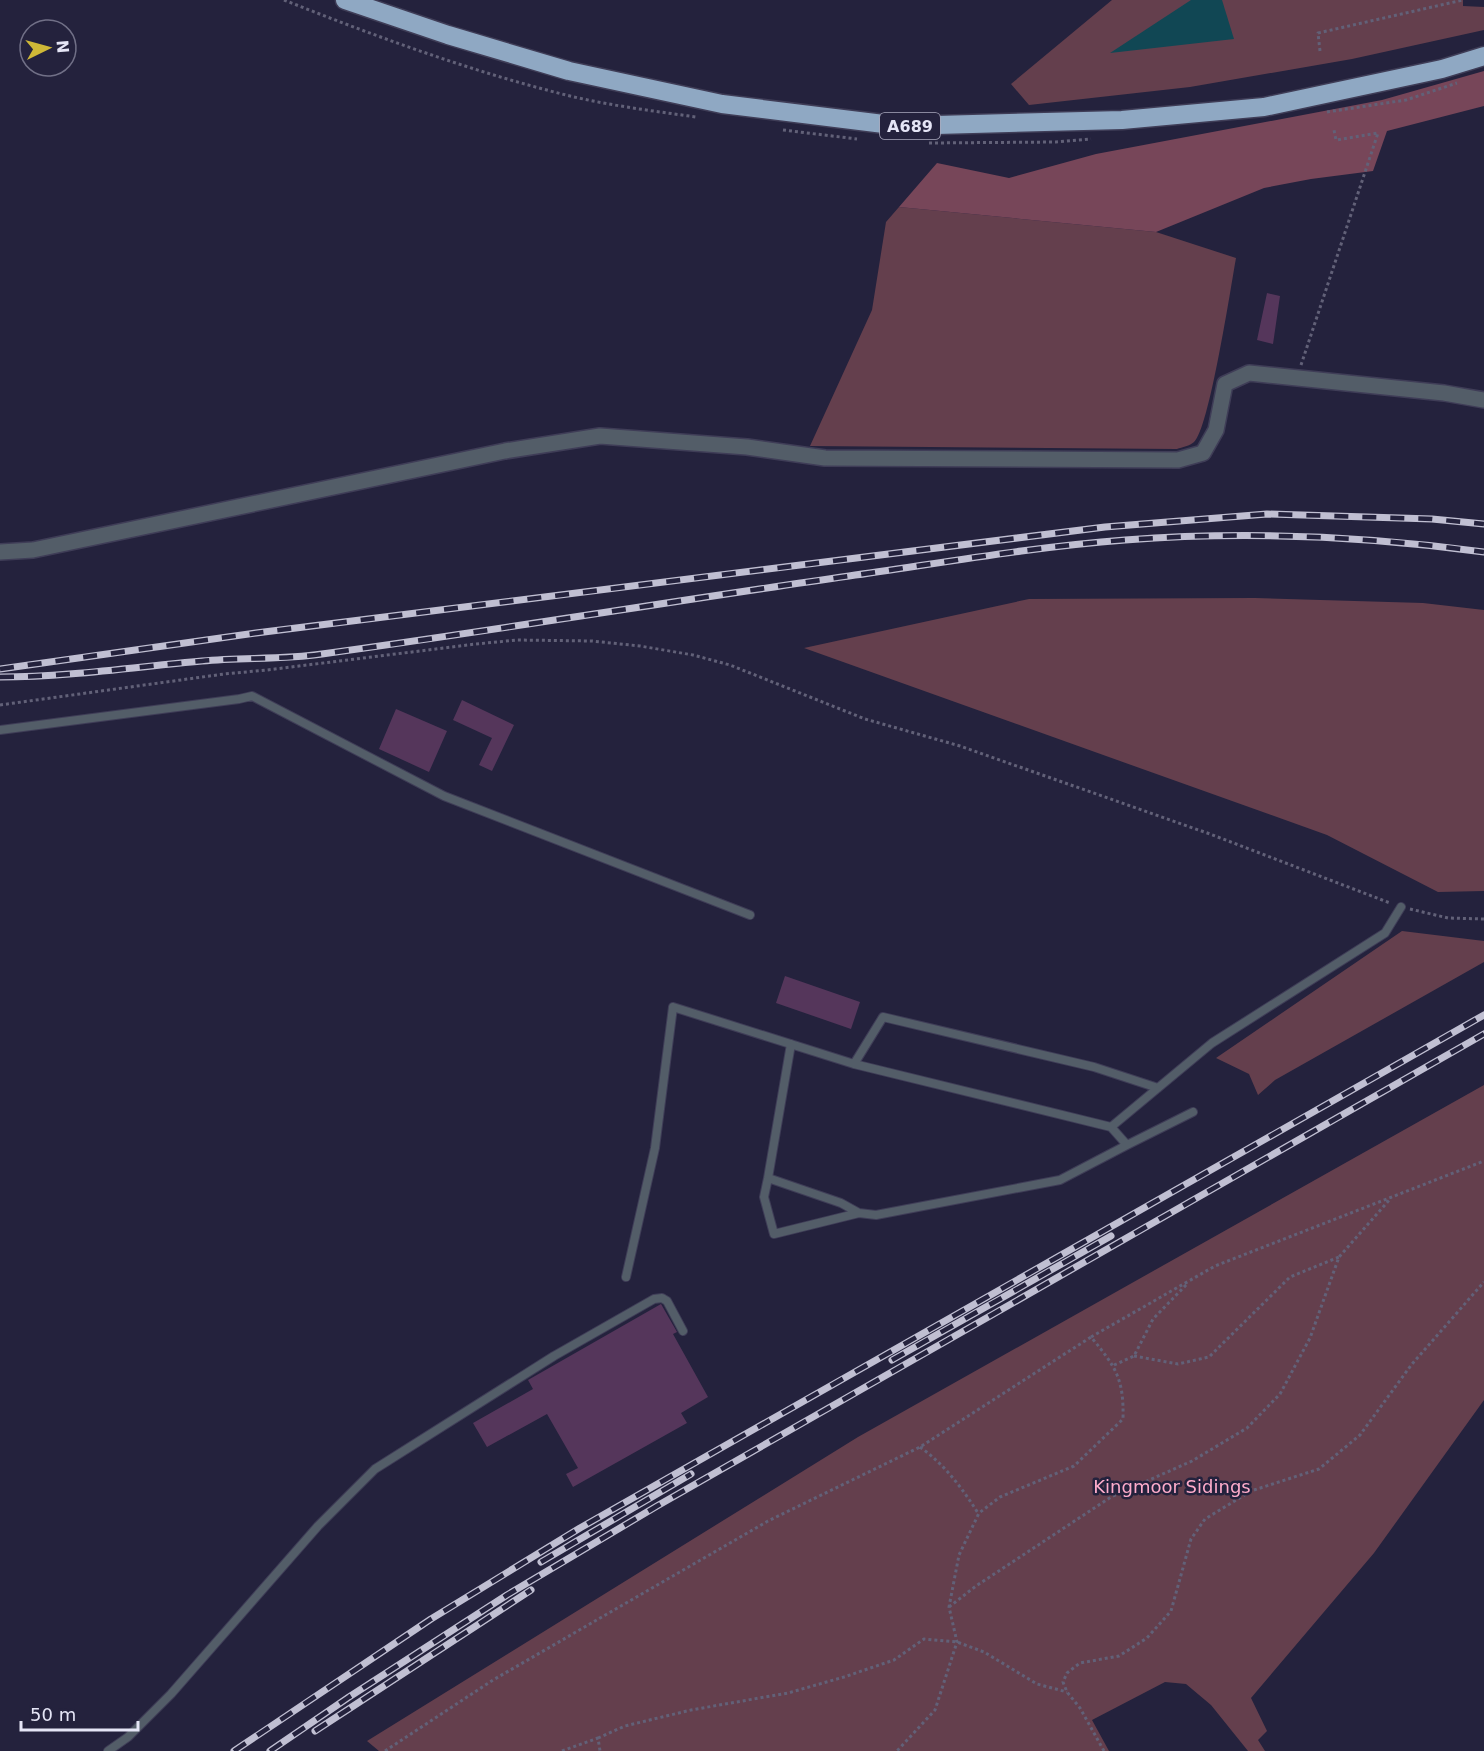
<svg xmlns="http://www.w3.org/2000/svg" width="1484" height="1751" viewBox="0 0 1484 1751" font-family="'DejaVu Sans',sans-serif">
  <rect width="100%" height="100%" fill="#24223d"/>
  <path fill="#643f4d" d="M 1112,0 L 1463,0 L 1463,6 L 1484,7 L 1484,30 L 1352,59 L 1190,87 L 1029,105 L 1011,84 Z
    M 899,207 L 1156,232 L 1236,258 C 1231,286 1209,430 1194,442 C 1190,446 1182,447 1177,449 L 810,446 L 872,310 L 886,222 Z
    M 1255,598 L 1423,603 L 1484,610 L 1484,891 L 1438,892 L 1327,835 L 804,648 L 1029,599 Z
    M 1402,931 L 1484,941 L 1484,962 L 1275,1080 L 1258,1095 L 1249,1074 L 1216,1058 Z
    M 1484,1085 L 1484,1400 L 1374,1553 L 1251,1698 L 1267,1731 L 1258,1740 L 1265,1751 L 1248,1751 L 1211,1705 L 1186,1684 L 1165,1682 L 1092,1720 L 1109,1751 L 379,1751 L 367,1741 L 858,1437 Z"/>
  <path fill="#774659" d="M 1484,71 L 1484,106 L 1387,131 L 1373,171 L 1311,179 L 1264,188 L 1156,232 L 899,207 L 937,163 L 1009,178 L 1096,154 L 1382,100 Z"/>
  <path fill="#114754" d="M 1191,0 L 1222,0 L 1234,39 L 1110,53 Z"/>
  <path fill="#55365b" d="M 1267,293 L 1280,296 L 1273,344 L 1257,340 Z
    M 462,700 L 514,725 L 492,771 L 479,765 L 492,738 L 453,720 Z
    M 396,709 L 447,731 L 429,772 L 379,749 Z
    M 785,976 L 860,1002 L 851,1029 L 776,1003 Z
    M 661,1304 L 677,1332 L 673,1334 L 708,1397 L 681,1413 L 687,1423 L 573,1487 L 566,1474 L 578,1468 L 547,1414 L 487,1447 L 473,1423 L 533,1389 L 528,1380 Z"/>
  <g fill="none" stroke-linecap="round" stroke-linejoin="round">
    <g stroke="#3f3d57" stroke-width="10">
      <path id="lane" d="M 0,730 L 239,699 L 252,696 L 444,796 L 750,915
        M 1158,1088 L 1094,1067 L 883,1017 L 854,1064 L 1111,1127 L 1212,1043 L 1385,933 L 1401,907
        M 1111,1127 L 1127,1145 L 1193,1112
        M 768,1178 L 841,1203 L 859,1213 L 774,1234 L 764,1197 L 768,1178 L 791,1044
        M 859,1213 L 876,1215 L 1060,1180 L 1127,1145
        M 626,1277 L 655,1148 L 673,1007 L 854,1064
        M 108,1751 L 128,1737 L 171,1694 L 318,1526 L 375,1469 L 554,1356 L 654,1299 L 662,1298 L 667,1301 L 683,1331"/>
    </g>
    <g stroke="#3f3d57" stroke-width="18">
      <path id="street" d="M 0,552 L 33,550 L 505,451 L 600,436 L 747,447 L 825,458 L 1178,460 L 1203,453 L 1216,430 L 1225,384 L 1249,373 L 1444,393 L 1484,400"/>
    </g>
    <g stroke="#3f3d57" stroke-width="21">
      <path id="highway" d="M 345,0 L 448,35 L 569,71 L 722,104 L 900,126 L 1122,120 L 1264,107 L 1442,69 L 1484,56"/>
    </g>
    <path stroke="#626178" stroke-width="3" stroke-dasharray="3 3" stroke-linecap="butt" d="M 284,0 C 377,37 473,72 570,96 C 612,106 654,111 696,117
      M 1320,51 L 1318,33 L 1463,0
      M 1327,112 L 1406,100 L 1457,83
      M 783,130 L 857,139
      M 929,143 L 1056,142 L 1091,139
      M 1301,365 L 1378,133 L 1336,140 L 1334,130
      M 0,705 L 224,674 L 267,670 L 476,644 L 517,640 L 592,641 L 640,646 L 693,655 L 730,665 L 865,719 L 960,746 L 1210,834 L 1390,903
      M 1410,909 L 1448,918 L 1484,919
      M 1091,1337 L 1215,1266 L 1484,1161
      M 1134,1356 L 1178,1364 L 1209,1357 L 1290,1277 L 1339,1257
      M 1114,1365 L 1134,1356 L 1153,1319 L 1187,1284
      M 920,1447 C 945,1465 962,1488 978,1513
      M 949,1607 L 976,1586 L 1111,1497 L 1192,1461 L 1247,1428 L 1280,1394 L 1310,1338 L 1339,1257 L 1391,1198
      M 598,1738 L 625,1726 L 691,1710 L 788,1693 L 844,1677 L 894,1660 L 924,1639 L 957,1642 L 984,1652 L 1037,1684 L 1067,1692
      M 385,1751 L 493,1680 L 768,1521 L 920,1447 L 1091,1337 C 1116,1367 1124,1379 1123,1419 L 1074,1466 L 1000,1497 L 979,1513 L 959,1555 L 949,1607 L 957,1642 L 935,1710 L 897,1751
      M 562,1751 L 598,1738 L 600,1751
      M 1104,1751 L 1080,1708 L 1067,1692 L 1063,1682 L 1067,1673 L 1080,1663 L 1119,1656 L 1147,1638 L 1171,1611 L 1191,1539 L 1205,1519 L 1251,1491 L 1319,1469 L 1360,1435 L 1412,1364 L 1484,1282"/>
    <use href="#lane" stroke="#535d68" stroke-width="8"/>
    <use href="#street" stroke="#535d68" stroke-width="15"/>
    <use href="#highway" stroke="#8fa8c3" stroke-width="18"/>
    <g stroke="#c0bfd2" stroke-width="7">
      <path id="rail" d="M 0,669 L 256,633 L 1105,527 L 1267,514 L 1432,519 L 1484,524
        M 0,677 C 67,677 135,667 202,661 C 242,657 282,660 322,654 C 498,630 673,601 849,576 C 941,563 1032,547 1125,540 C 1244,531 1365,536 1484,552
        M 892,1360 L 1111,1236
        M 541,1562 L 691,1474
        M 315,1731 L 531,1590
        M 234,1751 L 431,1619 L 580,1528 L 1484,1015
        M 270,1751 L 349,1697 L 507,1595 L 657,1506 L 1484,1034"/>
    </g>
    <use href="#rail" stroke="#24223d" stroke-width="4.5" stroke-dasharray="14" stroke-linecap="butt"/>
  </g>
  <g text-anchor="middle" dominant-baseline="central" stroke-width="5" stroke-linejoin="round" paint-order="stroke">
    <rect fill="#24223d" stroke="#abaabe" stroke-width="1.5" x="880" y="113" width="60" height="26" rx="4.5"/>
    <g font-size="16" font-weight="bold" fill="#e5e5f6">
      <text x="910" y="126">A689</text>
    </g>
    <g font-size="18" fill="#feaccb" stroke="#24223d">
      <text x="1172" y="1486">Kingmoor Sidings</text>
    </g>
  </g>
  <g transform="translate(48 48) rotate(85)"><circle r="28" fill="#24223d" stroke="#717087" stroke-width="1.5"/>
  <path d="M0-4.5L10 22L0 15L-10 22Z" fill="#cfb837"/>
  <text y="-9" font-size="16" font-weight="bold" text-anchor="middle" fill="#e5e5f6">N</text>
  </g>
  <path d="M21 1721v9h117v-9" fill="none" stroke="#e5e5f6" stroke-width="3"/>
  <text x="30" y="1721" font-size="18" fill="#e5e5f6" stroke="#24223d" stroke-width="4.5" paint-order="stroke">50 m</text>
</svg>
